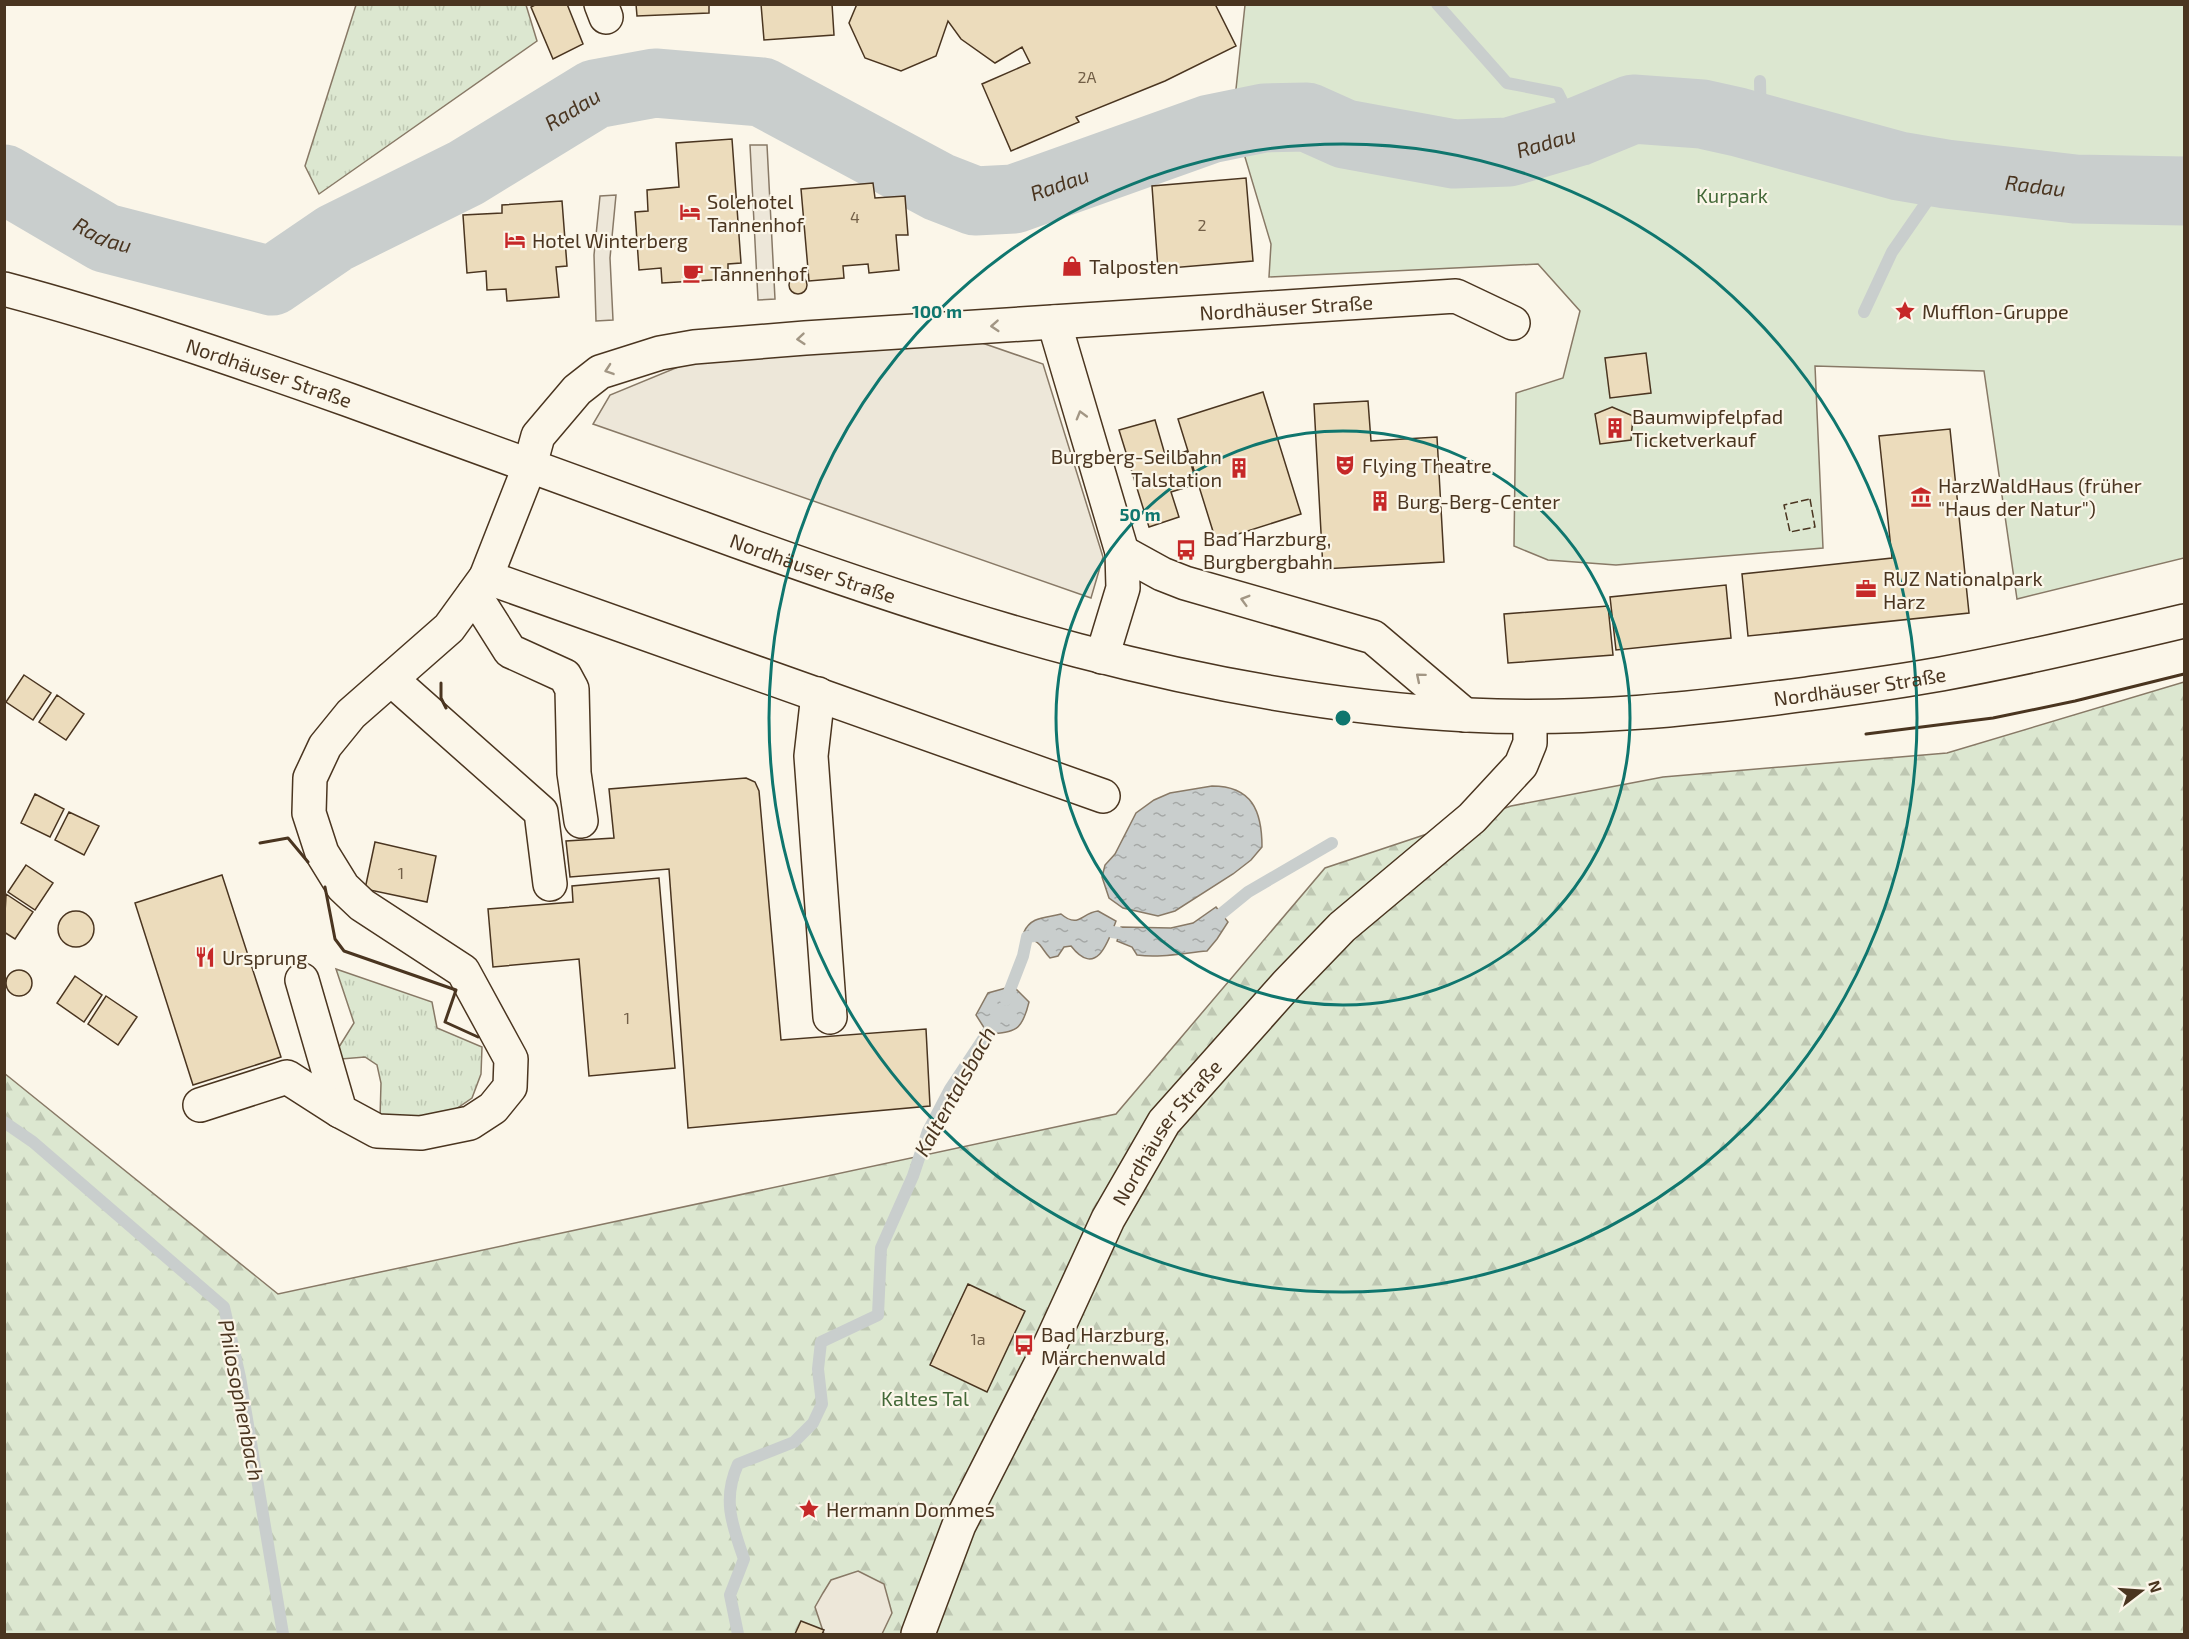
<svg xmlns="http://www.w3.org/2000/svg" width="2189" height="1639" viewBox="0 0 2189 1639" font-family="'Exo 2',sans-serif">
  <defs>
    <pattern id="grass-tufts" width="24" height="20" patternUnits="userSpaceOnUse" patternTransform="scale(1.5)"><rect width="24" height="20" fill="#dce7d0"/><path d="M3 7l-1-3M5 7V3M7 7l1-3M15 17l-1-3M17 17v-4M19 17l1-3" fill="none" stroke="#bec7b2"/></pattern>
    <pattern id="forest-firs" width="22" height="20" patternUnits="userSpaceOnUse" patternTransform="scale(1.5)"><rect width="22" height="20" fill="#dce7d0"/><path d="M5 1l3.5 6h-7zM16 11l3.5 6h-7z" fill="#bec7b2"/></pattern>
    <pattern id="water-ripples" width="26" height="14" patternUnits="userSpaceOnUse" patternTransform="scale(1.5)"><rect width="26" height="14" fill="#c9cecd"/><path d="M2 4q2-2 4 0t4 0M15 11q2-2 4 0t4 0" fill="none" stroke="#a5a8a6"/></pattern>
  </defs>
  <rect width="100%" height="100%" fill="#fbf6e9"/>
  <path fill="url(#grass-tufts)" stroke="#887966" stroke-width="1.5" d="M 356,5 L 526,5 L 537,41 L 319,194 L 305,166 Z
    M 336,969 L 432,1002 L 437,1028 L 482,1047 L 481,1074 L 472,1098 L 453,1111 L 432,1119 L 380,1119 L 381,1083 L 377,1065 L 365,1057 L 341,1059 L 339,1047 L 354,1023 Z"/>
  <path fill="url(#forest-firs)" stroke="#887966" stroke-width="1.5" d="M 2184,682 L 2184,1634 L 5,1634 L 4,1073 L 278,1294 L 1116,1114 L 1325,868 L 1511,806 L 1663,777 L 1947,753 Z"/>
  <path fill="#dce7d0" stroke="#887966" stroke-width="1.5" d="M 1245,5 L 2184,5 L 2184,558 L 2017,599 L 1984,371 L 1815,366 L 1823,548 L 1616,565 L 1548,560 L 1514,546 L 1516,393 L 1563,378 L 1580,311 L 1538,264 L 1269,277 L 1271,244 L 1233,117 Z"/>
  <path fill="#ede7d9" stroke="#887966" stroke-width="1.5" d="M 750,145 L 767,145 L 775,299 L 758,300 Z
    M 616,195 L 610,258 L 613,320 L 596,321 L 594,255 L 600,196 Z
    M 962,336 L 1043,364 L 1103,557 L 1091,598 L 593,424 L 610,395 L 712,353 Z
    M 858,1571 L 884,1584 L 892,1613 L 882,1634 L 824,1634 L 815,1607 L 823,1593 L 831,1580 Z"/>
  <path fill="url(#water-ripples)" stroke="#887966" stroke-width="1.5" d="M 1212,786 C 1252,786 1262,811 1262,847 L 1251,860 L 1233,874 L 1175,911 L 1158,916 L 1123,908 L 1109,898 L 1102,877 L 1105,865 L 1115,854 L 1136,813 L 1154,800 L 1170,793 Z
    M 1216,907 L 1228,922 L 1217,939 L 1207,951 C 1183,953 1161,958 1137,955 L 1132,947 L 1117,941 L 1121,927 L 1171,928 L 1193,923 Z
    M 1098,911 L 1116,921 C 1108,943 1096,978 1071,946 L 1064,947 L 1058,956 L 1050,958 C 1046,954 1044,950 1040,945 C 1035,939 1028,940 1024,932 C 1031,916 1046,918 1061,914 C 1079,929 1081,913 1098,911 Z
    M 1013,986 L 1029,1002 C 1022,1031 1016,1032 988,1034 L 976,1015 L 988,993 Z"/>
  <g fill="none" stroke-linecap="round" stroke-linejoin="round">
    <path stroke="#c9cecd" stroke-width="12" d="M 1437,4 L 1507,83 L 1558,93 L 1577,132
      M 1760,81 L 1761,127
      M 1864,312 L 1892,252 L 1946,174
      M 1221,914 L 1248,892 L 1332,843
      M 1112,932 L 1119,933
      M 1006,1000 L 1023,956 L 1027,937 L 1041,935
      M 4,1122 L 33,1142 L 224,1307 L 240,1377 L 283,1634
      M 738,1634 L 730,1595 L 744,1559 C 732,1525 722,1499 738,1464 L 794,1442 L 813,1423 L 822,1404 L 818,1369 L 821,1342 L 878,1315 L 881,1248 L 913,1176 L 928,1131 L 950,1089 L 995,1021"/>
    <path stroke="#c9cecd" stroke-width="69" id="s1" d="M 4,179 L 105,238 L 272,281 L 335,238 L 466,173 L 595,94 L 655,83 L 762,92 L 939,187 L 975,201 L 1014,199 L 1210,129 L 1264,118 L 1307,117 L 1345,134 L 1454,154 L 1509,152 L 1577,132 L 1633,109 L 1702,114 L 1738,122 L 1899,166 L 1946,174 L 2075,189 L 2184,191"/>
  </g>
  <path fill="#ecdcbc" stroke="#4a3520" stroke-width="1.5" d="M 537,4 L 567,4 L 583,44 L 553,59 L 531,7 Z
    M 636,4 L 709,4 L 709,13 L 637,16 Z
    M 761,4 L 832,4 L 834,35 L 764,40 Z
    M 857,4 L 1215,4 L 1236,46 L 1165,81 L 1076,117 L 1079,122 L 1011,151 L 982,84 L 1030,63 L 1022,47 L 995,63 L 961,39 L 948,21 L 936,56 L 901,71 L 865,58 L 849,23 Z
    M 732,139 L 741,263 L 728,264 L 728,279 L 662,283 L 661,268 L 639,270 L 635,212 L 648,211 L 647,190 L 679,187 L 676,143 Z
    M 1246,178 L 1253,261 L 1158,269 L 1152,186 Z
    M 873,183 L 875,198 L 905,196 L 908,235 L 896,235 L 899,270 L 869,273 L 868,264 L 843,266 L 844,278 L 809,281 L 801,189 Z
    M 562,201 L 567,266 L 556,267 L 559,297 L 507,301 L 506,289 L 487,290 L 486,271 L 467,273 L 463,215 L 502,213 L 502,205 Z
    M789 285a9 9 0 1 1 18 0a9 9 0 1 1-18 0Z
    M 1646,353 L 1651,393 L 1610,398 L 1605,358 Z
    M 1263,392 L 1301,514 L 1216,541 L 1178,419 Z
    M 1368,401 L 1371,441 L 1437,437 L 1444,562 L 1323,569 L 1314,404 Z
    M 1612,407 L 1633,416 L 1631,440 L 1600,444 L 1595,414 Z
    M 1155,420 L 1166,458 L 1187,451 L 1197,484 L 1171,492 L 1179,517 L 1149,527 L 1119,430 Z
    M 1950,429 L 1969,613 L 1748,636 L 1742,574 L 1892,558 L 1879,436 Z
    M 1726,585 L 1731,638 L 1616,650 L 1610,597 Z
    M 1608,606 L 1613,655 L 1508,663 L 1504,614 Z
    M 24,675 L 51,693 L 33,720 L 6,702 Z
    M 57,695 L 84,714 L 66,740 L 39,722 Z
    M 746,778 L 755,782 L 759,791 L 781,1040 L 926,1029 L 930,1106 L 688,1128 L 669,869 L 570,877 L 566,841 L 614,838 L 609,789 Z
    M 35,794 L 64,809 L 50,837 L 21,823 Z
    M 69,812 L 99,826 L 84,855 L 55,840 Z
    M 375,842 L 436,856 L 427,902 L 365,889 Z
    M 26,865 L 53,883 L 35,910 L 8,892 Z
    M 222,875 L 281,1057 L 193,1085 L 135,903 Z
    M 659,878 L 675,1068 L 589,1076 L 579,959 L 493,967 L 488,909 L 573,902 L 572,886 Z
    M 6,894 L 33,912 L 15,939 L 4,932 Z
    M58 929a18 18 0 1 1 36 0a18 18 0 1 1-36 0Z
    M6 983a13 13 0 1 1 26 0a13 13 0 1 1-26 0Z
    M 75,976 L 102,995 L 84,1022 L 57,1003 Z
    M 106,996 L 137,1017 L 118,1045 L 88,1024 Z
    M 968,1284 L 1025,1311 L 987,1392 L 930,1365 Z
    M 801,1621 L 824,1630 L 822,1634 L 795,1634 Z"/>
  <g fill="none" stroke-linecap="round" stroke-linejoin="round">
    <g stroke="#4a3520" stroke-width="36">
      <g id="minor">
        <path d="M 601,4 L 606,17"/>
        <path d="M 1054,322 L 1122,552 L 1123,588 L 1102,657"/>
        <path d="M 1122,552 L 1162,574 L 1185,583 L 1373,637 L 1465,715"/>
        <path d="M 486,577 L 1103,796"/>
        <path d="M 474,594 L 510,651 L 565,676 L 572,689 L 574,773 L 581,821"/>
        <path d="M 391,679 L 541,812 L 550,884"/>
        <path d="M 818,694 L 811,756 L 830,1017"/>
        <path id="s2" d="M 302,980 L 340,1111 L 377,1131 L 421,1133 L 470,1123 L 493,1108 L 510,1087 L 511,1059 L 463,971 L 362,905 L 343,887 L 322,853 L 309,813 L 310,778 L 325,746 L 351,714 L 449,628 L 486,577 L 530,465 L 538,436 L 577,390 L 600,372 L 660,353 L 694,347 L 805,338 L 1456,296 L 1513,323"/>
        <path d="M 200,1105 L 287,1077 L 340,1111"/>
        <path id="s3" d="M 918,1634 L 959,1525 L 1045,1356 L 1108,1219 L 1164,1122 L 1287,984 L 1342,927 L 1472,818 L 1521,765 L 1530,743 L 1530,717"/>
      </g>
    </g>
    <g stroke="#4a3520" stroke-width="36">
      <g id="major">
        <path id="s4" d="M 4,289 C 121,320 236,360 349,400 C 467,442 584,485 701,528 C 949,619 1202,701 1468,715 C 1582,721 1694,709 1807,694 C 1851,688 1897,682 1941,674 C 2023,659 2104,640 2184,621"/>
      </g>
    </g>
    <use href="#minor" stroke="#fbf6e9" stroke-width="33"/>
    <use href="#major" stroke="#fbf6e9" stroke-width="33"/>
    <path stroke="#4a3520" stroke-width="1.5" stroke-dasharray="8 3" stroke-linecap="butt" d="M 1810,499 L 1815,527 L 1790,532 L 1784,505 Z"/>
    <path stroke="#4a3520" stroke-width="3" d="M 441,683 L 441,698 L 446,708
      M 1866,734 L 1993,718 L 2075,701 L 2184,674
      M 260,843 L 288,838 L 308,862
      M 325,887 L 335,939 L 344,951 L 456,990 L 445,1022 L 478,1037"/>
  </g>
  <defs><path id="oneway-chevron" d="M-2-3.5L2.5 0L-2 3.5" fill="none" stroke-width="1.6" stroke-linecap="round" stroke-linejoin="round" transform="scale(1.5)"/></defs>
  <g stroke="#a29684">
    <use href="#oneway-chevron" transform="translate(995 326) rotate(176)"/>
    <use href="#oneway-chevron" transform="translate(801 339) rotate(175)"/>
    <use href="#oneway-chevron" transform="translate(609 370) rotate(161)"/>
    <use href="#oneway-chevron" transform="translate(1081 415) rotate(-106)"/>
    <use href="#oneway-chevron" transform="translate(1245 600) rotate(-164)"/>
    <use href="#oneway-chevron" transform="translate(1420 677) rotate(-140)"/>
  </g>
  <g fill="none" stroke="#0f766e" stroke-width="3">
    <circle cx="1343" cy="718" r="287"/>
    <circle cx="1343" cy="718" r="574"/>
  </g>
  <defs>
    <g id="hotel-bare" transform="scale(1.62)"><path d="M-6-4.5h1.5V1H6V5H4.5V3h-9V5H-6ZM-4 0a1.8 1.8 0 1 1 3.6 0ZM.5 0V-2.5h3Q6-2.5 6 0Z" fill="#c62828" stroke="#fbf6e9" stroke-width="2.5" paint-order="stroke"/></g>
    <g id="shop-bare" transform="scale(1.62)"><path d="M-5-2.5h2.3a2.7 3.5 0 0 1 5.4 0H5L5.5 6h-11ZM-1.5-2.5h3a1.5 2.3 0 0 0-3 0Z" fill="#c62828" stroke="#fbf6e9" stroke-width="2.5" paint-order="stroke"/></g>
    <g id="cafe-bare" transform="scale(1.62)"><path d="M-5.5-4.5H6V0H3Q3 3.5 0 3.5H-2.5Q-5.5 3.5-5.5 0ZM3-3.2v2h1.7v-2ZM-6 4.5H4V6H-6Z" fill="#c62828" stroke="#fbf6e9" stroke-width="2.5" paint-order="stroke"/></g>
    <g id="sight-bare" transform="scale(1.62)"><path d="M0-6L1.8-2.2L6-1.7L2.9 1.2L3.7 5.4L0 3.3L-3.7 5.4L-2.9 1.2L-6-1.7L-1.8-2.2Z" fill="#c62828" stroke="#fbf6e9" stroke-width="2.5" paint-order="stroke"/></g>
    <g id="building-bare" transform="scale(1.62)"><path d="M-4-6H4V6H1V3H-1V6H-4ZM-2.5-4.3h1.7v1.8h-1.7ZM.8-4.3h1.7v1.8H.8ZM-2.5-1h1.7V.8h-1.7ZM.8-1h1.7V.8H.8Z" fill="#c62828" stroke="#fbf6e9" stroke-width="2.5" paint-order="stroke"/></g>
    <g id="theatre-bare" transform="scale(1.62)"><path d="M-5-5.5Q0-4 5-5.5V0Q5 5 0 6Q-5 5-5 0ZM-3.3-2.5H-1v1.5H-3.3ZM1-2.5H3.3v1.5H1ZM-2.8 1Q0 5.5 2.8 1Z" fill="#c62828" stroke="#fbf6e9" stroke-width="2.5" paint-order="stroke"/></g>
    <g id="museum-bare" transform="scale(1.62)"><path d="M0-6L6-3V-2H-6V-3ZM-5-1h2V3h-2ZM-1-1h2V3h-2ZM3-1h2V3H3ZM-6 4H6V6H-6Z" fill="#c62828" stroke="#fbf6e9" stroke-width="2.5" paint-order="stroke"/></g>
    <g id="bus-bare" transform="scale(1.62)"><path d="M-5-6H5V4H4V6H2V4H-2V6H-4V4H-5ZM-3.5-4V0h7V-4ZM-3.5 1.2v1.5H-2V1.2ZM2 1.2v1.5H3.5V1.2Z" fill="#c62828" stroke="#fbf6e9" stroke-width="2.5" paint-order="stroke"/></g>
    <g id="office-bare" transform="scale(1.62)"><path d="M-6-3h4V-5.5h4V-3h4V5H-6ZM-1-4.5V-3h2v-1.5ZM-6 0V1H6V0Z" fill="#c62828" stroke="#fbf6e9" stroke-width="2.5" paint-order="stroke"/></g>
    <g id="restaurant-bare" transform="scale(1.62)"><path d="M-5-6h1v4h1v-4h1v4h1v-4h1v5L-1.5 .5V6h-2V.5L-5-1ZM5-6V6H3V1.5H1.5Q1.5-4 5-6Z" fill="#c62828" stroke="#fbf6e9" stroke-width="2.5" paint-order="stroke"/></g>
  </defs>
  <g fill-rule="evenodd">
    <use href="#hotel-bare" x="690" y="212"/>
    <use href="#hotel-bare" x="515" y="240"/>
    <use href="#shop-bare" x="1072" y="266"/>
    <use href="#cafe-bare" x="693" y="273"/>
    <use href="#sight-bare" x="1905" y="311"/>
    <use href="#building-bare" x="1615" y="428"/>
    <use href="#theatre-bare" x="1345" y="465"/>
    <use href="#building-bare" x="1239" y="468"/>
    <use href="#museum-bare" x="1921" y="497"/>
    <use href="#building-bare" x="1380" y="501"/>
    <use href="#bus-bare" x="1186" y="550"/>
    <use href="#office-bare" x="1866" y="589"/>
    <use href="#restaurant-bare" x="205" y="957"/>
    <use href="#bus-bare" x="1024" y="1345"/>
    <use href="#sight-bare" x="809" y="1509"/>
  </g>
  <g text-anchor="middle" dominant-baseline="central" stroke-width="4.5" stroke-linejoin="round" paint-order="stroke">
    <g font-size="16" fill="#725f47">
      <text x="1087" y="76">2A</text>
      <text x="855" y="216">4</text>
      <text x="1202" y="224">2</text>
      <text x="401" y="872">1</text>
      <text x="627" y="1017">1</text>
      <text x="978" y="1338">1a</text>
    </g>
    <g font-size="20" fill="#436837" stroke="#fbf6e9">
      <text x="1732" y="195">Kurpark</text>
      <text x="925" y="1398">Kaltes Tal</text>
    </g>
    <g font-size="20" fill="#4a3520" stroke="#fbf6e9" text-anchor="start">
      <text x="707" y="201">Solehotel<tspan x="707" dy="23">Tannenhof</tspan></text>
      <text x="532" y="240">Hotel Winterberg</text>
      <text x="1089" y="266">Talposten</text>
      <text x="710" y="273">Tannenhof</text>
      <text x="1922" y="311">Mufflon-Gruppe</text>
      <text x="1632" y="416">Baumwipfelpfad<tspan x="1632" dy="23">Ticketverkauf</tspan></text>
      <text x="1222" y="456" text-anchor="end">Burgberg-Seilbahn<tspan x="1222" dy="23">Talstation</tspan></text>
      <text x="1362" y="465">Flying Theatre</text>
      <text x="1938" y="485">HarzWaldHaus (früher<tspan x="1938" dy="23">"Haus der Natur")</tspan></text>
      <text x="1397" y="501">Burg-Berg-Center</text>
      <text x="1203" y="538">Bad Harzburg,<tspan x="1203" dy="23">Burgbergbahn</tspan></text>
      <text x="1883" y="578">RUZ Nationalpark<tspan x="1883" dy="23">Harz</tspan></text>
      <text x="222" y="957">Ursprung</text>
      <text x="1041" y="1334">Bad Harzburg,<tspan x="1041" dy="23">Märchenwald</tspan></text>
      <text x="826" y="1509">Hermann Dommes</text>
    </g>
    <g font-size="20" fill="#4a3520" stroke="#fbf6e9">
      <text stroke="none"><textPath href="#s2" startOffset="1920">Nordhäuser Straße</textPath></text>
      <text stroke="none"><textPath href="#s4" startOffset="278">Nordhäuser Straße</textPath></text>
      <text stroke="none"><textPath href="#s4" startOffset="856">Nordhäuser Straße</textPath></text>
      <text stroke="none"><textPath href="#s4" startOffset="1923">Nordhäuser Straße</textPath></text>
      <text stroke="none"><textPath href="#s3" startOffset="562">Nordhäuser Straße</textPath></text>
    </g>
    <g font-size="21" font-style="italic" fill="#4a3520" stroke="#fbf6e9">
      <text stroke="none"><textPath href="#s1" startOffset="636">Radau</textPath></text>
      <text stroke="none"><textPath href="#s1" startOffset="1662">Radau</textPath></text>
      <text stroke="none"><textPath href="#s1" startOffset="1158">Radau</textPath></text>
      <text stroke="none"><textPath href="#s1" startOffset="2166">Radau</textPath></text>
      <text stroke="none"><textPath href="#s1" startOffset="114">Radau</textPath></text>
      <text transform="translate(954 1091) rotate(-61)">Kaltentalsbach</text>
      <text transform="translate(242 1400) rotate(79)">Philosophenbach</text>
    </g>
  </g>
  <circle cx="1343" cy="718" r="9" fill="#0f766e" stroke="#fbf6e9" stroke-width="3"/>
  <g font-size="18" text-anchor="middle" font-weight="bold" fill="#0f766e" stroke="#fbf6e9" stroke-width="4.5" stroke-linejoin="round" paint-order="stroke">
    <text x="937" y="318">100 m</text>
    <text x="1140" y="521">50 m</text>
  </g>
  <rect width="2189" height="1639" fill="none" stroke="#4a3520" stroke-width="12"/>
  <g transform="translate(2141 1591) rotate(73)" stroke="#fbf6e9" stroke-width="4.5" paint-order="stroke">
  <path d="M0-4.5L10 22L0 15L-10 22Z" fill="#4a3520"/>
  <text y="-9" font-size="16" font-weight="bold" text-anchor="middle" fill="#4a3520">N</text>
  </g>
</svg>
